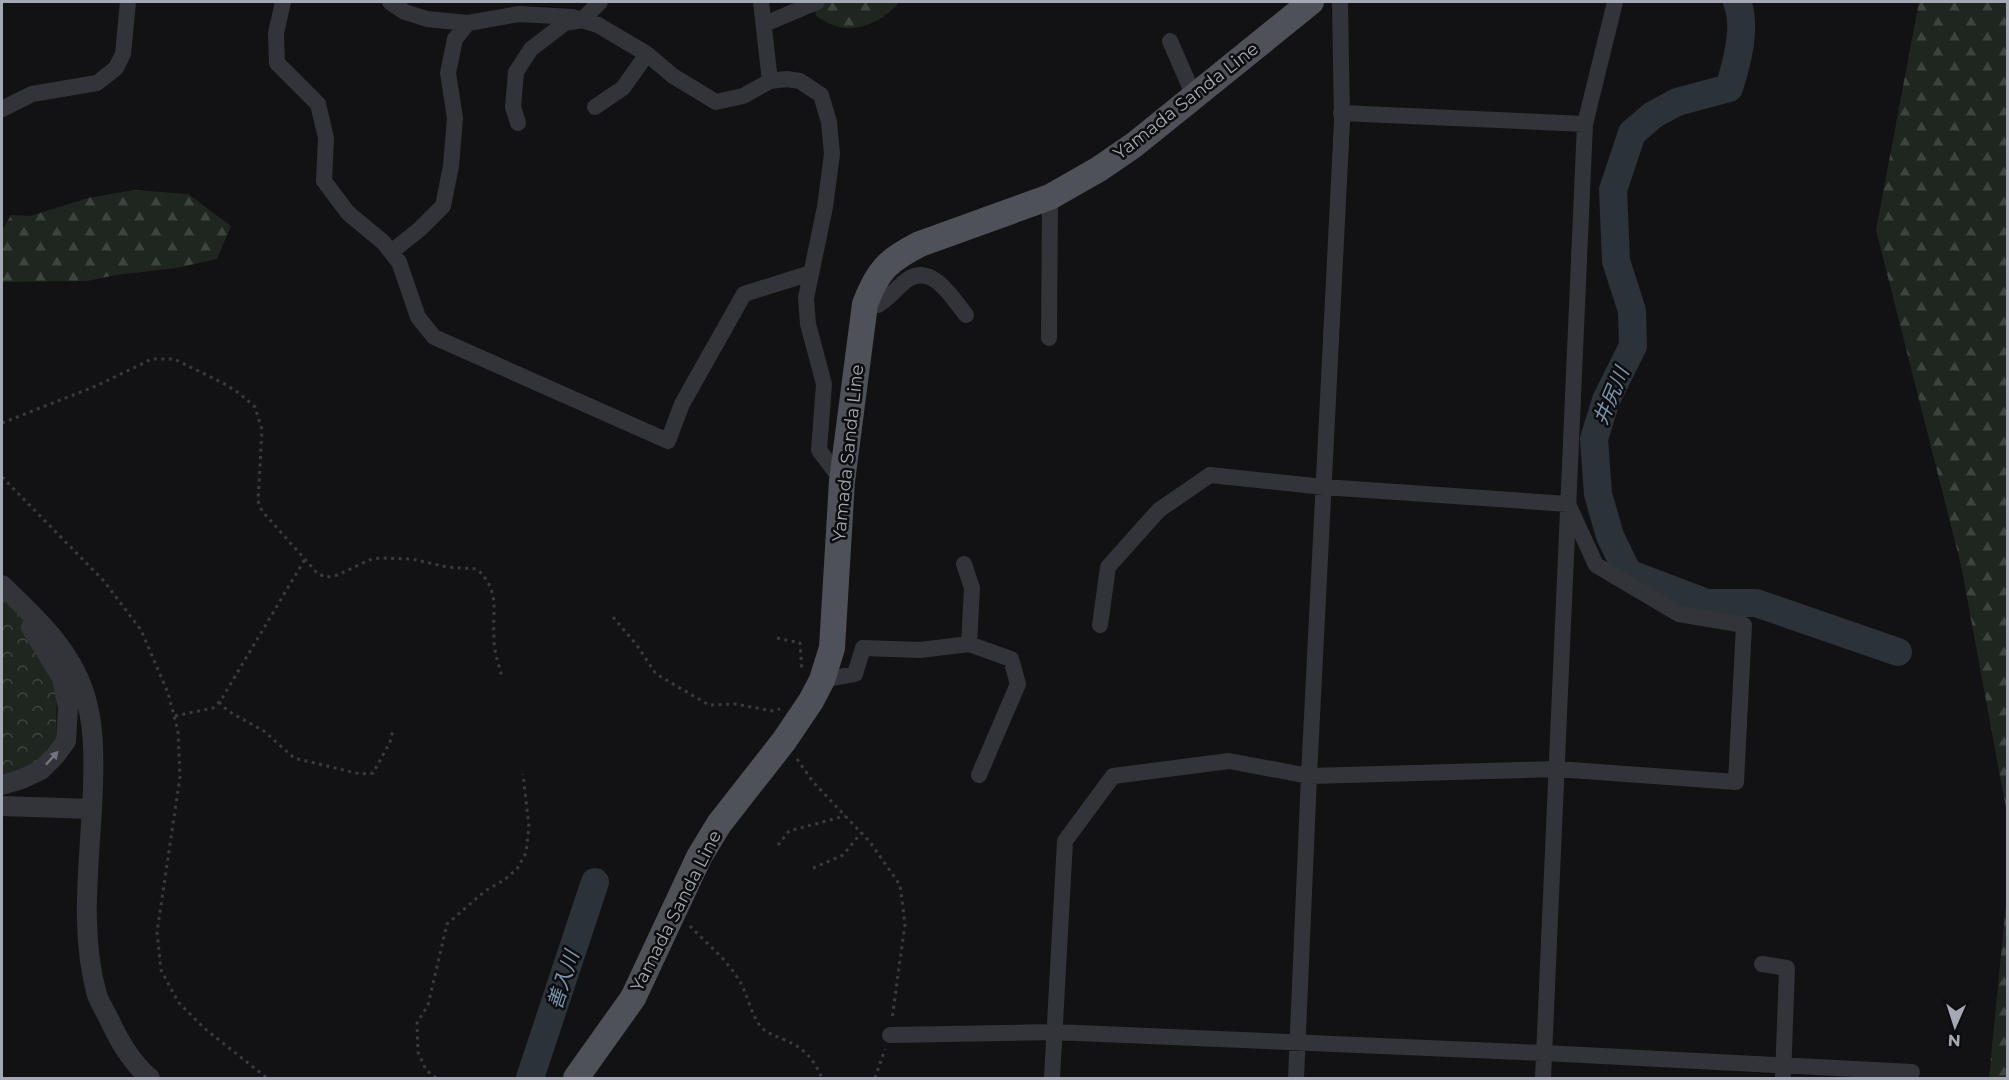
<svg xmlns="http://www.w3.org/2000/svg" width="2009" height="1080" viewBox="0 0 2009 1080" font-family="Montserrat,'Noto Sans JP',sans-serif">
  <defs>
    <pattern id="forest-firs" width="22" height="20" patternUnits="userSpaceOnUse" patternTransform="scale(1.5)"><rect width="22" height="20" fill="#1f261f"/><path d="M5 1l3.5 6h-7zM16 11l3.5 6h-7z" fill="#3d433d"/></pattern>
    <pattern id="park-crowns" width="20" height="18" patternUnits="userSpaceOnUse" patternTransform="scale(1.5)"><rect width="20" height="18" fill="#1f261f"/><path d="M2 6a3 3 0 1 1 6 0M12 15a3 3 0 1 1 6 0" fill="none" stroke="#3d433d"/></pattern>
  </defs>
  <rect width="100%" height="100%" fill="#121214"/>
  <path fill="url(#forest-firs)" d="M 813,2 L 899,2 C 885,20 856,35 833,25 C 827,23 821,19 816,16 Z
    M 1919,2 L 2007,2 L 2007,814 L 1961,565 L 1876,230 Z
    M 134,190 L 188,194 L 231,226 L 217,259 L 176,268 L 116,275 L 87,281 L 2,282 L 2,231 L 11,215 L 30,216 L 88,198 Z
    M 2007,893 L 2007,1078 L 1989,1078 Z"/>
  <path fill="url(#park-crowns)" d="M 2,596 L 31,623 L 57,662 L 56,737 L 36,765 L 2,778 Z"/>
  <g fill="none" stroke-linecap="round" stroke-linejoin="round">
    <path stroke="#2b3339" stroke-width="28" d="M 1737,2 C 1747,26 1737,63 1729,88 L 1677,102 L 1653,115 L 1632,133 L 1613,190 L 1616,261 L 1632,311 L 1633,346 L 1606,400 L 1594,439 L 1598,494 L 1610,536 L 1628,573 L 1707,603 L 1756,603 L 1898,652
      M 530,1078 L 595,882"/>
    <path stroke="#393b40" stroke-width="3" stroke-dasharray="3 4.5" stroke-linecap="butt" d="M 2,423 L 96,386 L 152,359 L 174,359 L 223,383 L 239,393 L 255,407 L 262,430 L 258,501 L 262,511 L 318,574 L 327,577 L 338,575 L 369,560 L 381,558 L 412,559 L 447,567 L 477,569 C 501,592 492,610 494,639 C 494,652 499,665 502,677
      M 2,477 L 103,580 L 141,630 L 168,693 L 178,731 L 180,777 L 157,932 L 161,970 L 178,1002 L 204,1028 L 267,1078
      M 613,617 L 636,644 L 656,674 L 709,705 L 735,704 L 773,711 L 780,709
      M 777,638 L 800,643 L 802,672
      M 219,702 L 228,711 L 264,731 L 294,758 L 360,774 L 373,773 L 390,742 L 393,730
      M 175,716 L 213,708 L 221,700 L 305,559
      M 797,759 L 813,782 L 870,842 L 900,885 L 905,924 L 892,1019
      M 778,845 L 789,831 L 845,816
      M 813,868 L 843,855 L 861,833
      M 690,926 C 705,942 725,958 737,977 C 748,992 749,1012 761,1027 C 768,1034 776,1036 785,1040 C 806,1049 813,1059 822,1078
      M 436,1078 L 426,1070 L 418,1052 L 417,1023 L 428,1005 L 447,924 L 485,891 L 504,880 L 517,869 L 526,853 L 529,827 L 523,774
      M 875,1078 L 885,1049"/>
    <path stroke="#333439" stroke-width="16" d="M 283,2 L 276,33 L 277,63 L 318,104 L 326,138 L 324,181 L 348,213 L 383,242 L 399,262 L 418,317 L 434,337 L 668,441 L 682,404 L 744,294 L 811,273
      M 390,2 L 405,12 L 427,19 L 468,23 L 519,14 L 572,17 L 598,25 L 647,54 L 673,76 L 716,102 L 743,96 L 770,81 L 787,79 L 800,81 L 821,95 L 829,122 L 832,154 L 825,207 L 806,298 L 808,324 L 824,384 L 819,450 L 842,481
      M 761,2 L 770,81
      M 765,24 L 817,2
      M 1170,41 L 1194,96
      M 595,107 L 623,88 L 647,54
      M 2,109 L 32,94 L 97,83 L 116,68 L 123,54 L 128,2
      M 1341,113 L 1585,124
      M 518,123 L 513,107 L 516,72 L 531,49 L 565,23 L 582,20 L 600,2
      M 391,252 L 420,229 L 443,206 L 451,166 L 455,118 L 448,73 L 455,39 L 468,23
      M 865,304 L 878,305 C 889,299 897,287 907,280 C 932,262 953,299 966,315
      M 1049,338 L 1050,197
      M 964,564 L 972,588 L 969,644
      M 822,680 L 855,674 L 863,648 L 920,650 L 969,644 L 1011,659 L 1018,684 L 979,775
      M 1762,964 L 1787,968 L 1783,1078
      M 890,1035 L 1054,1032 L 1544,1053 L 1912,1072
      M 1052,1078 L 1065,841 L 1113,776 L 1229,761 L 1309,776 L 1557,769 L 1736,782 L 1744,625 L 1679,614 L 1596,565 L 1568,504 L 1324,487 L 1210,475 L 1159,510 L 1108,567 L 1100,625
      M 1296,1078 L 1309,776 L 1342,121 L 1340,2
      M 1543,1078 L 1585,124 L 1615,2"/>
    <path stroke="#333439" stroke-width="20" d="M 2,585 C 34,616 69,647 84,692 C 94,723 94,753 93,786 C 91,855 78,927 97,995 C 100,1003 105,1011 109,1019 C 119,1041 132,1063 150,1078
      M 2,785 L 22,779 L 41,770 L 55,756 L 66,741 L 68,708 L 62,678 L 31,627
      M 2,806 L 92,809"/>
    <path stroke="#4f5158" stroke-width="26" d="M 576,1078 L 633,998 L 699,857 L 719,824 L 784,741 L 811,701 L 822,680 L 832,648 L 842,481 L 865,304 C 878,270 888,260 920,244 L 1050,197 L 1099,169 L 1134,145 L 1311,2"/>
  </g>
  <defs><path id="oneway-solid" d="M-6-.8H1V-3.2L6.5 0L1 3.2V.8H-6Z" transform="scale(1.5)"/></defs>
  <use fill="#71747d" href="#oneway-solid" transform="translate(52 758) rotate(-47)"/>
  <g text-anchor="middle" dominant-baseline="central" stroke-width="5" stroke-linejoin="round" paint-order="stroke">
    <g font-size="18" fill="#a4a9b4" stroke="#0d0d0f">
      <text transform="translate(1186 101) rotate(-38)">Yamada Sanda Line</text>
      <text transform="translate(848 453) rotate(-84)">Yamada Sanda Line</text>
      <text transform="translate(676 911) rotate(-63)">Yamada Sanda Line</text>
    </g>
    <g font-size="20" font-style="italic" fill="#7b96af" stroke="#0d0d0f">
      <text transform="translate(1611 396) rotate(-67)">井尻川</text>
      <text transform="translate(563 980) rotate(-72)">善入川</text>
    </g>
  </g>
  <rect width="2009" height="1080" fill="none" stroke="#a4a9b4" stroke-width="6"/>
  <g transform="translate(1955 1026) rotate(183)" stroke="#0d0d0f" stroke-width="4.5" paint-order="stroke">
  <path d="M0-4.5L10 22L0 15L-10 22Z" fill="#a4a9b4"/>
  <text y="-9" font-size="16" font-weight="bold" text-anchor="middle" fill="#a4a9b4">N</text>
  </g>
</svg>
